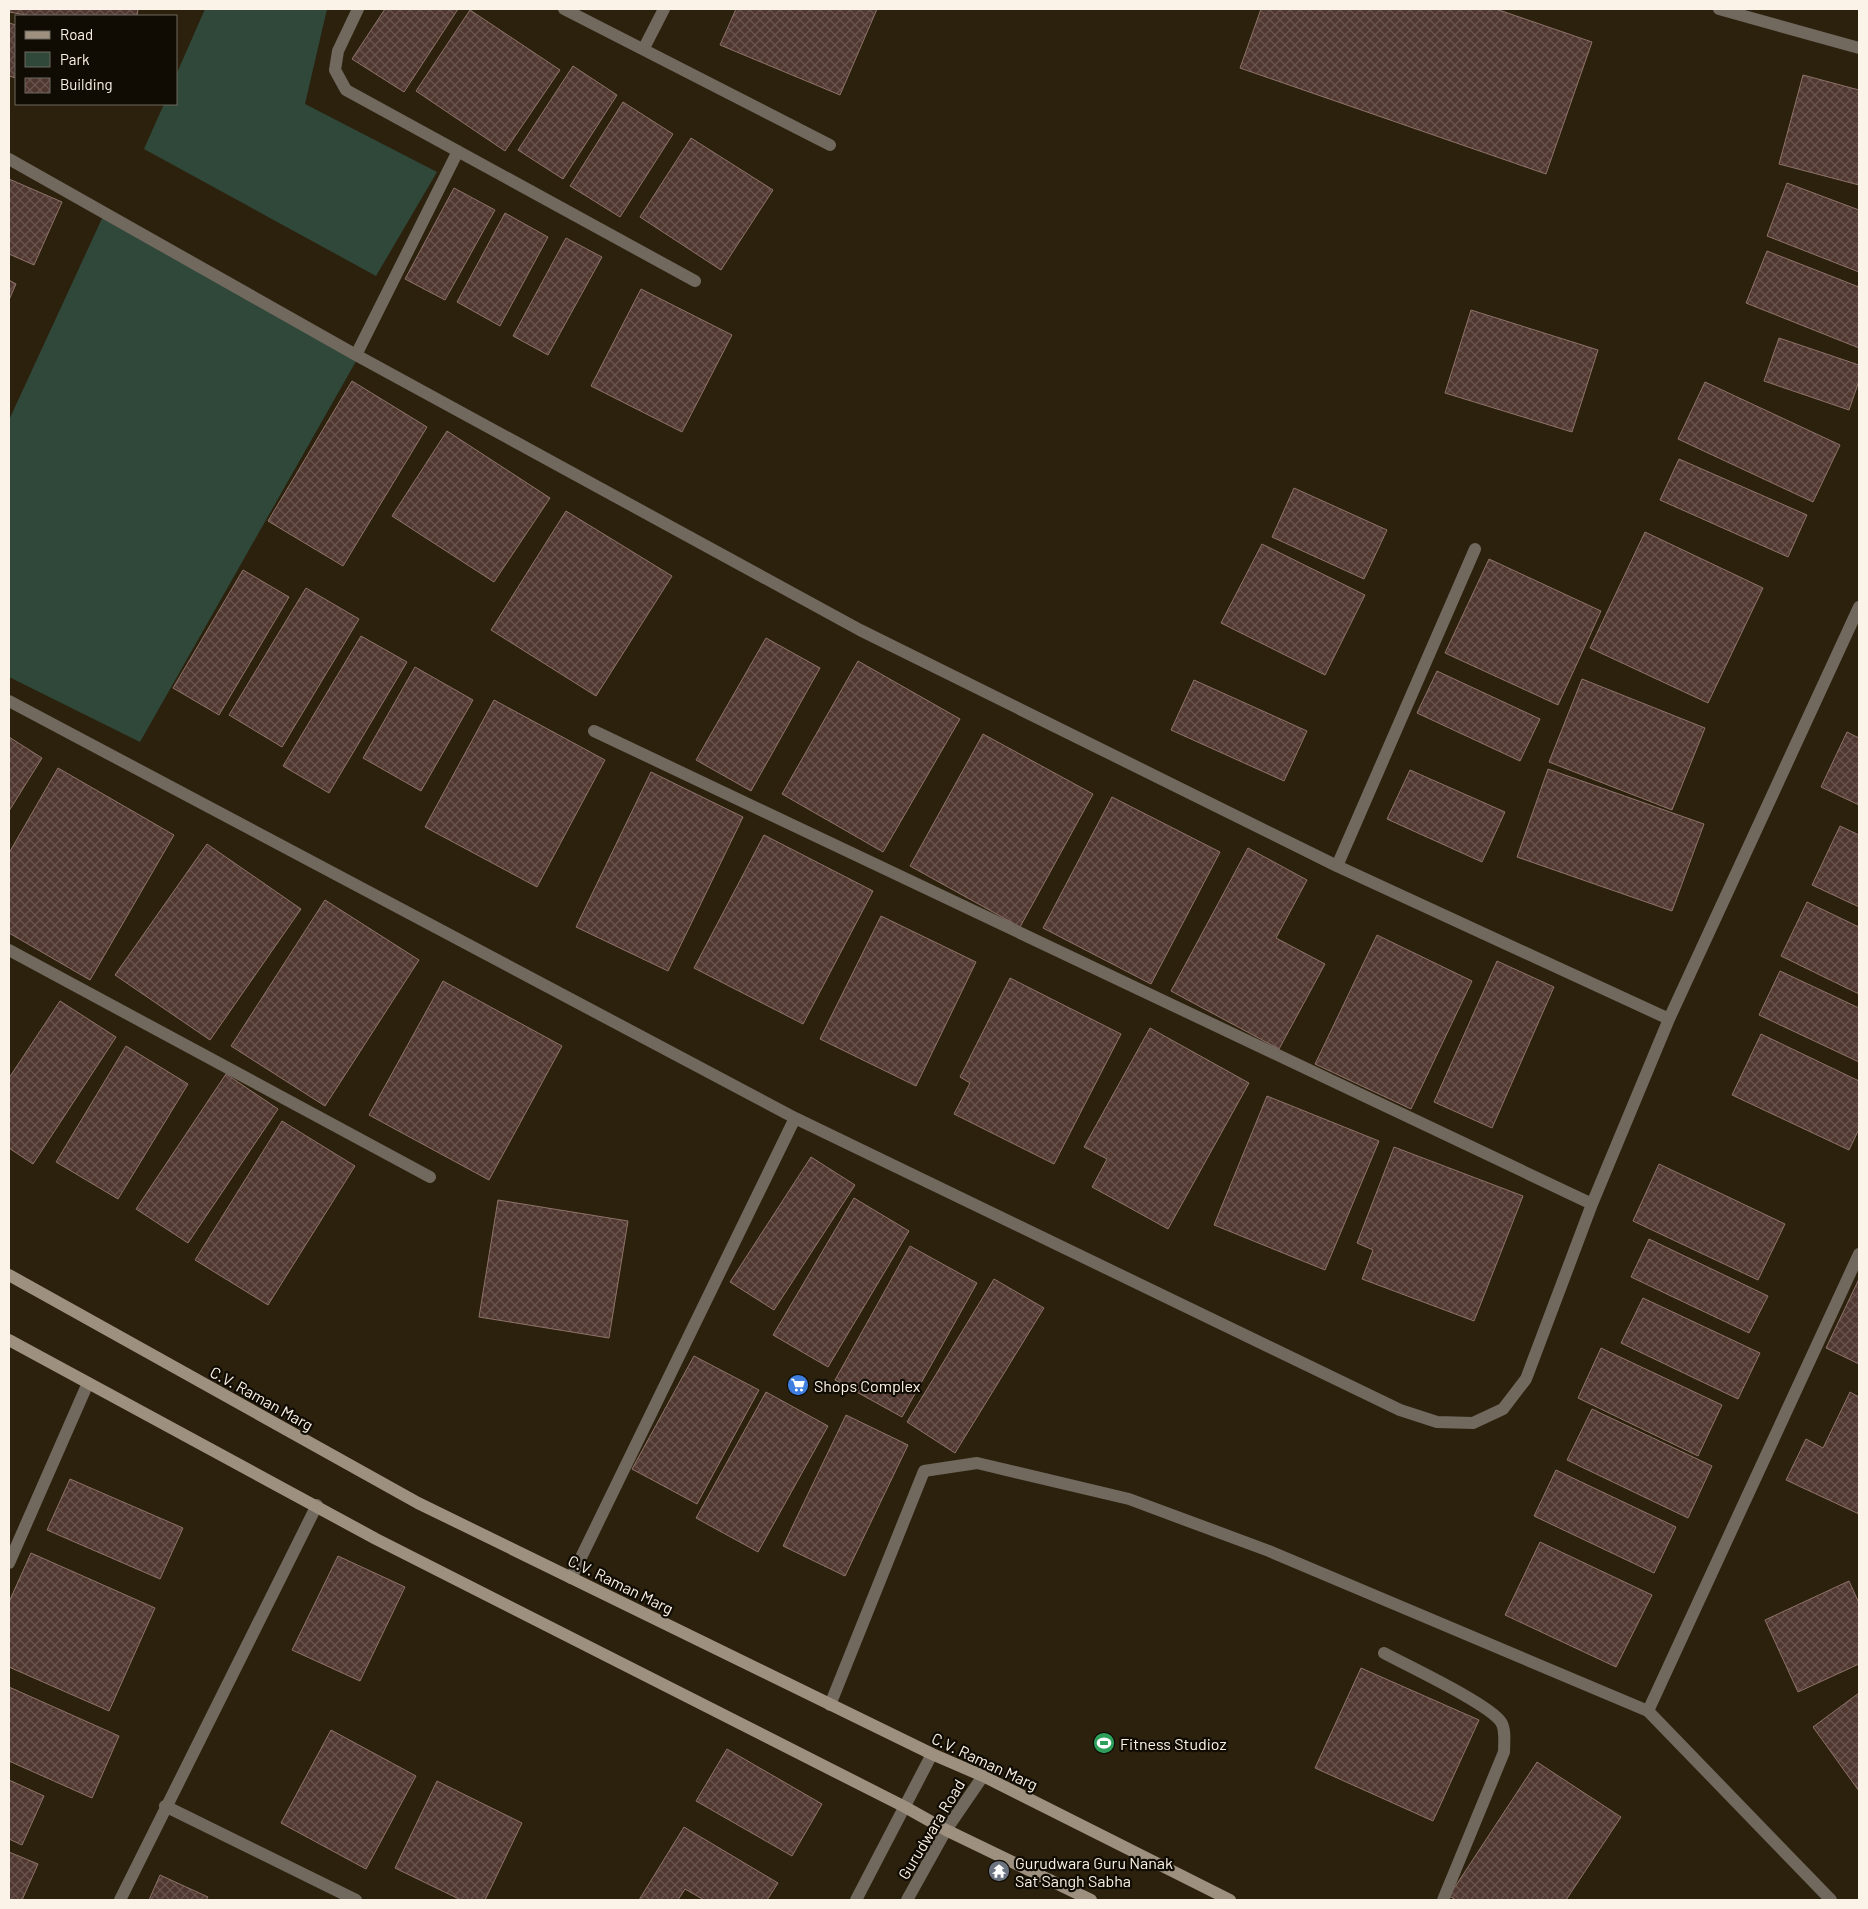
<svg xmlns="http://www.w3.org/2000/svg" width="1868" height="1909" viewBox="0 0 1868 1909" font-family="Barlow,sans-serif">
  <defs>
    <pattern id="building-cross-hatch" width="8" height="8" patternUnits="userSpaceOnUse" patternTransform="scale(1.25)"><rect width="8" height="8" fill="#503830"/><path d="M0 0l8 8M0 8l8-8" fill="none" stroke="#6a554e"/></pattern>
  </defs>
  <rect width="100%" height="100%" fill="#2c210d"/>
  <path fill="#2f4839" d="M 205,9 L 327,9 L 305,104 L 437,172 L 376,276 L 144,149 L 164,104 L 176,104 L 176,75 Z
    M 105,212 L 359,356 L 140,742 L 9,677 L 9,420 Z"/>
  <path fill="url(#building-cross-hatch)" stroke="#8d7269" d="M 9,9 L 138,9 L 137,16 L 32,16 L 9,12 Z
    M 385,9 L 458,9 L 404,92 L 352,59 Z
    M 736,9 L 877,9 L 840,95 L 720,45 Z
    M 1261,9 L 1496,9 L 1592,42 L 1546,174 L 1240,68 Z
    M 470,10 L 560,70 L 505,151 L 416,91 Z
    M 9,23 L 16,25 L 16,78 L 9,76 Z
    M 573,66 L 617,95 L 563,179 L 518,150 Z
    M 1803,75 L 1859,90 L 1859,185 L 1779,164 Z
    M 623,102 L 673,134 L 620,217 L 570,186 Z
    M 691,138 L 773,190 L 721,270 L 640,217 Z
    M 9,179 L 62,202 L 34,265 L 9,254 Z
    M 1787,183 L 1859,210 L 1859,272 L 1767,236 Z
    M 454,188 L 495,210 L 445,300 L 405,279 Z
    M 505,213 L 548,237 L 500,326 L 457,302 Z
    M 566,238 L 602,257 L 548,355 L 513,336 Z
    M 1767,251 L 1859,287 L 1859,348 L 1746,303 Z
    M 9,280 L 16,284 L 9,300 Z
    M 641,289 L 732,335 L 682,432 L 591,386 Z
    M 1471,310 L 1598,350 L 1572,432 L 1445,393 Z
    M 1779,338 L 1859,365 L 1859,381 L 1849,410 L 1764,381 Z
    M 352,381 L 427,427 L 343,566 L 268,521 Z
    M 1705,382 L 1840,445 L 1813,502 L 1678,439 Z
    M 447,431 L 550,498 L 494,582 L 392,516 Z
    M 1679,459 L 1807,515 L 1788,557 L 1660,500 Z
    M 1294,488 L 1387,530 L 1364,579 L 1272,537 Z
    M 566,511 L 672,576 L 596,696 L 491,630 Z
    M 1645,532 L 1763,588 L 1708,703 L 1590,648 Z
    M 1262,544 L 1365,595 L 1325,675 L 1221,623 Z
    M 1489,559 L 1601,611 L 1558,705 L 1445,653 Z
    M 243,570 L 289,597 L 219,715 L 173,688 Z
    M 306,588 L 359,619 L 282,747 L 229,715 Z
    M 361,636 L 407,662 L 329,793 L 283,766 Z
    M 766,638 L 820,668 L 751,791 L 696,760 Z
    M 858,661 L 960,719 L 883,852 L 782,794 Z
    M 415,667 L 473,700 L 421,791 L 363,758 Z
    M 1437,671 L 1540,719 L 1520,761 L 1417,713 Z
    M 1582,679 L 1705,728 L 1672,810 L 1549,762 Z
    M 1194,680 L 1307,731 L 1284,781 L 1171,730 Z
    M 494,700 L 605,760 L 537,887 L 425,827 Z
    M 1847,732 L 1859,738 L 1859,805 L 1821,787 Z
    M 983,734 L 1093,794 L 1020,927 L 910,866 Z
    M 9,737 L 42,758 L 9,811 Z
    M 58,768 L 174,835 L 90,980 L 9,933 L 9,853 Z
    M 1548,769 L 1704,824 L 1672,911 L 1517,857 Z
    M 1410,770 L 1505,812 L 1482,862 L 1387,819 Z
    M 651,772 L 743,817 L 668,971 L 576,927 Z
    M 1112,797 L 1220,852 L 1151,984 L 1043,928 Z
    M 1840,826 L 1859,835 L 1859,907 L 1812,885 Z
    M 764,835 L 873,891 L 803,1024 L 694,968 Z
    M 207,844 L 301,909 L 210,1040 L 115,975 Z
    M 1248,848 L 1307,880 L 1276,938 L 1325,964 L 1279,1049 L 1171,991 Z
    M 325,900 L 419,960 L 325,1106 L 231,1046 Z
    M 1807,902 L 1859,927 L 1859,994 L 1781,956 Z
    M 881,916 L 976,962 L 916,1086 L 820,1039 Z
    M 1377,935 L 1472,981 L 1411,1109 L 1315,1064 Z
    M 1497,961 L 1554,987 L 1492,1128 L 1434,1102 Z
    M 1780,971 L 1859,1008 L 1859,1062 L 1759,1015 Z
    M 1010,978 L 1121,1034 L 1054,1164 L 954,1114 L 970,1083 L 960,1077 Z
    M 443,981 L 562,1046 L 489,1180 L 369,1115 Z
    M 60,1001 L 116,1037 L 33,1164 L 9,1148 L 9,1078 Z
    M 1150,1028 L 1249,1083 L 1168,1229 L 1092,1187 L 1107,1159 L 1084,1147 Z
    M 1761,1034 L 1859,1081 L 1859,1129 L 1849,1150 L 1732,1095 Z
    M 126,1046 L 188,1084 L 118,1199 L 56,1162 Z
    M 226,1074 L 278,1109 L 188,1243 L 136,1209 Z
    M 1267,1096 L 1379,1141 L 1325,1270 L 1214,1225 Z
    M 282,1121 L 355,1166 L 268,1305 L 195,1260 Z
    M 1394,1147 L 1523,1196 L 1474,1321 L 1362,1279 L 1373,1250 L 1357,1243 Z
    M 811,1157 L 855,1185 L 774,1310 L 730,1282 Z
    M 1659,1164 L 1785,1224 L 1758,1280 L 1633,1221 Z
    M 854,1198 L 909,1231 L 828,1367 L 773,1335 Z
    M 498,1200 L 628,1221 L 609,1338 L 479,1317 Z
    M 1649,1239 L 1768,1296 L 1749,1333 L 1631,1277 Z
    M 910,1246 L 977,1283 L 902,1417 L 835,1380 Z
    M 994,1279 L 1044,1308 L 955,1453 L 907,1422 Z
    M 1859,1279 L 1859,1364 L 1826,1348 Z
    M 1643,1298 L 1760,1353 L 1738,1399 L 1621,1343 Z
    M 1601,1348 L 1722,1405 L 1698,1456 L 1578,1398 Z
    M 694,1356 L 759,1390 L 697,1504 L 632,1469 Z
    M 766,1392 L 828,1426 L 758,1552 L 696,1518 Z
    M 1850,1392 L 1859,1397 L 1859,1514 L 1786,1480 L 1806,1439 L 1823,1448 Z
    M 1592,1409 L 1712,1466 L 1688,1518 L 1567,1460 Z
    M 846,1415 L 908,1445 L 845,1576 L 783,1546 Z
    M 1556,1470 L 1676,1527 L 1654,1573 L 1534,1516 Z
    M 70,1479 L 183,1528 L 160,1579 L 47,1530 Z
    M 1540,1542 L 1652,1595 L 1616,1667 L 1505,1615 Z
    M 31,1553 L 155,1608 L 109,1711 L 9,1667 L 9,1602 Z
    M 338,1556 L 405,1587 L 360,1681 L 292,1650 Z
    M 1849,1581 L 1859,1603 L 1859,1664 L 1798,1692 L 1765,1620 Z
    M 1361,1668 L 1479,1720 L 1433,1821 L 1315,1768 Z
    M 9,1687 L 119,1736 L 92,1798 L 9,1761 Z
    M 1859,1693 L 1859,1791 L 1813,1727 Z
    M 331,1730 L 416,1776 L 366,1869 L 281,1823 Z
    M 727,1749 L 822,1804 L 792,1856 L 696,1801 Z
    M 1537,1762 L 1621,1817 L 1566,1900 L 1456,1900 L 1449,1896 Z
    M 9,1780 L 44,1796 L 22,1845 L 9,1839 Z
    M 437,1781 L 522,1823 L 485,1900 L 461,1900 L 395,1868 Z
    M 684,1827 L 778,1883 L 767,1900 L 704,1900 L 685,1889 L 678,1900 L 639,1900 Z
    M 9,1852 L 38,1864 L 22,1900 L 9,1900 Z
    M 160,1875 L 208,1897 L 206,1900 L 149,1900 Z"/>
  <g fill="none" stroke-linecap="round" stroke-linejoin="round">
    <path stroke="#71685e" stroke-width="12" d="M 830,1705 L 924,1471 L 977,1463 L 1129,1499 L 1269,1551 L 1648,1711"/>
    <path stroke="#71685e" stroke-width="12" d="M 358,9 L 338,51 L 335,70 L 346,90 L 695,281
      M 564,9 L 830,145
      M 1719,9 L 1859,48
      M 644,48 L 664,9
      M 9,159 L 356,355 L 860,630 L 1337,866 L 1669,1019
      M 356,355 L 458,151
      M 9,701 L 795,1118 L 1400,1410 L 1437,1422 L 1473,1423 L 1503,1409 L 1526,1379 L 1592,1204 L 1669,1019 L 1859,607
      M 594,731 L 1592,1204
      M 1337,866 L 1475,549
      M 9,950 L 430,1177
      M 9,1563 L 88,1383
      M 571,1578 L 795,1118
      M 1384,1653 C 1408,1666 1489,1704 1501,1722 C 1506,1730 1504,1743 1504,1752 L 1443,1900
      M 165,1806 L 356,1900
      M 120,1900 L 317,1505
      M 856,1900 L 932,1754
      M 907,1900 L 946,1830 L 983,1776
      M 1831,1900 L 1648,1711 L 1859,1254"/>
    <path stroke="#9d907f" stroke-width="12" d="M 9,1275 L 418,1503 L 932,1754 L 983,1776 L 1230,1900
      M 9,1340 L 376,1539 L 905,1807 L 946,1830 L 1091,1900"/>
  </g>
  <defs>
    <g id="supermarket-disc" transform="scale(1.125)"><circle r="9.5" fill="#3f7fe0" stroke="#100c04"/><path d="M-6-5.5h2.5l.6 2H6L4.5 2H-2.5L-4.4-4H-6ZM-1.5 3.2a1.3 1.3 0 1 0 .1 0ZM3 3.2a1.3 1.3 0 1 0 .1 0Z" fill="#fff"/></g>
    <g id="stadium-disc" transform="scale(1.125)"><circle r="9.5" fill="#2e9e5b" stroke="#100c04"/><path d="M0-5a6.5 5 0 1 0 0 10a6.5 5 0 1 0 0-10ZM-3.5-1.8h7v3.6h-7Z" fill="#fff"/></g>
    <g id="temple-disc" transform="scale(1.125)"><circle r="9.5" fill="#6b7280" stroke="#100c04"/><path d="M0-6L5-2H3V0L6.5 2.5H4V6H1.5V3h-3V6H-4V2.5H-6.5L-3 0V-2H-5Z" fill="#fff"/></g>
  </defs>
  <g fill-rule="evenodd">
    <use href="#supermarket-disc" x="798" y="1385"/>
    <use href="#stadium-disc" x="1104" y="1743"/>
    <use href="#temple-disc" x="999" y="1871"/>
  </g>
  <g text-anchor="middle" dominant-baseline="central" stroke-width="4.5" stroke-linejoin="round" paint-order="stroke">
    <g font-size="16" fill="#fbf3e7" stroke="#100c04" text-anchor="start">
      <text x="814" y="1385">Shops Complex</text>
      <text x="1120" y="1743">Fitness Studioz</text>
      <text x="1015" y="1862">Gurudwara Guru Nanak<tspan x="1015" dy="18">Sat Sangh Sabha</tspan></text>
    </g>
    <g font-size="16" fill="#fbf3e7" stroke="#100c04">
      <text transform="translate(262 1398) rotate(29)">C.V. Raman Marg</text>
      <text transform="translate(621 1584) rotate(26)">C.V. Raman Marg</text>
      <text transform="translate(985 1761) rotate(25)">C.V. Raman Marg</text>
      <text transform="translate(931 1829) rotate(-59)">Gurudwara Road</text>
    </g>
  </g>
  <rect width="1868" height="1909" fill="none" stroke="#fbf3e7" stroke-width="20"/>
  <rect x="15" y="15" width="162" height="90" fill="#100c04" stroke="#6e685f"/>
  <rect x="25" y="31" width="25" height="8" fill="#9d907f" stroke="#6e685f"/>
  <text x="60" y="40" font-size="15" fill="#fbf3e7">Road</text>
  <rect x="25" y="52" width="25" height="15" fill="#2f4839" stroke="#6e685f"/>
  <text x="60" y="65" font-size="15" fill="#fbf3e7">Park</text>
  <rect x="25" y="78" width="25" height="15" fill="url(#building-cross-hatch)" stroke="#6e685f"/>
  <text x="60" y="90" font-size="15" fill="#fbf3e7">Building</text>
</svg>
